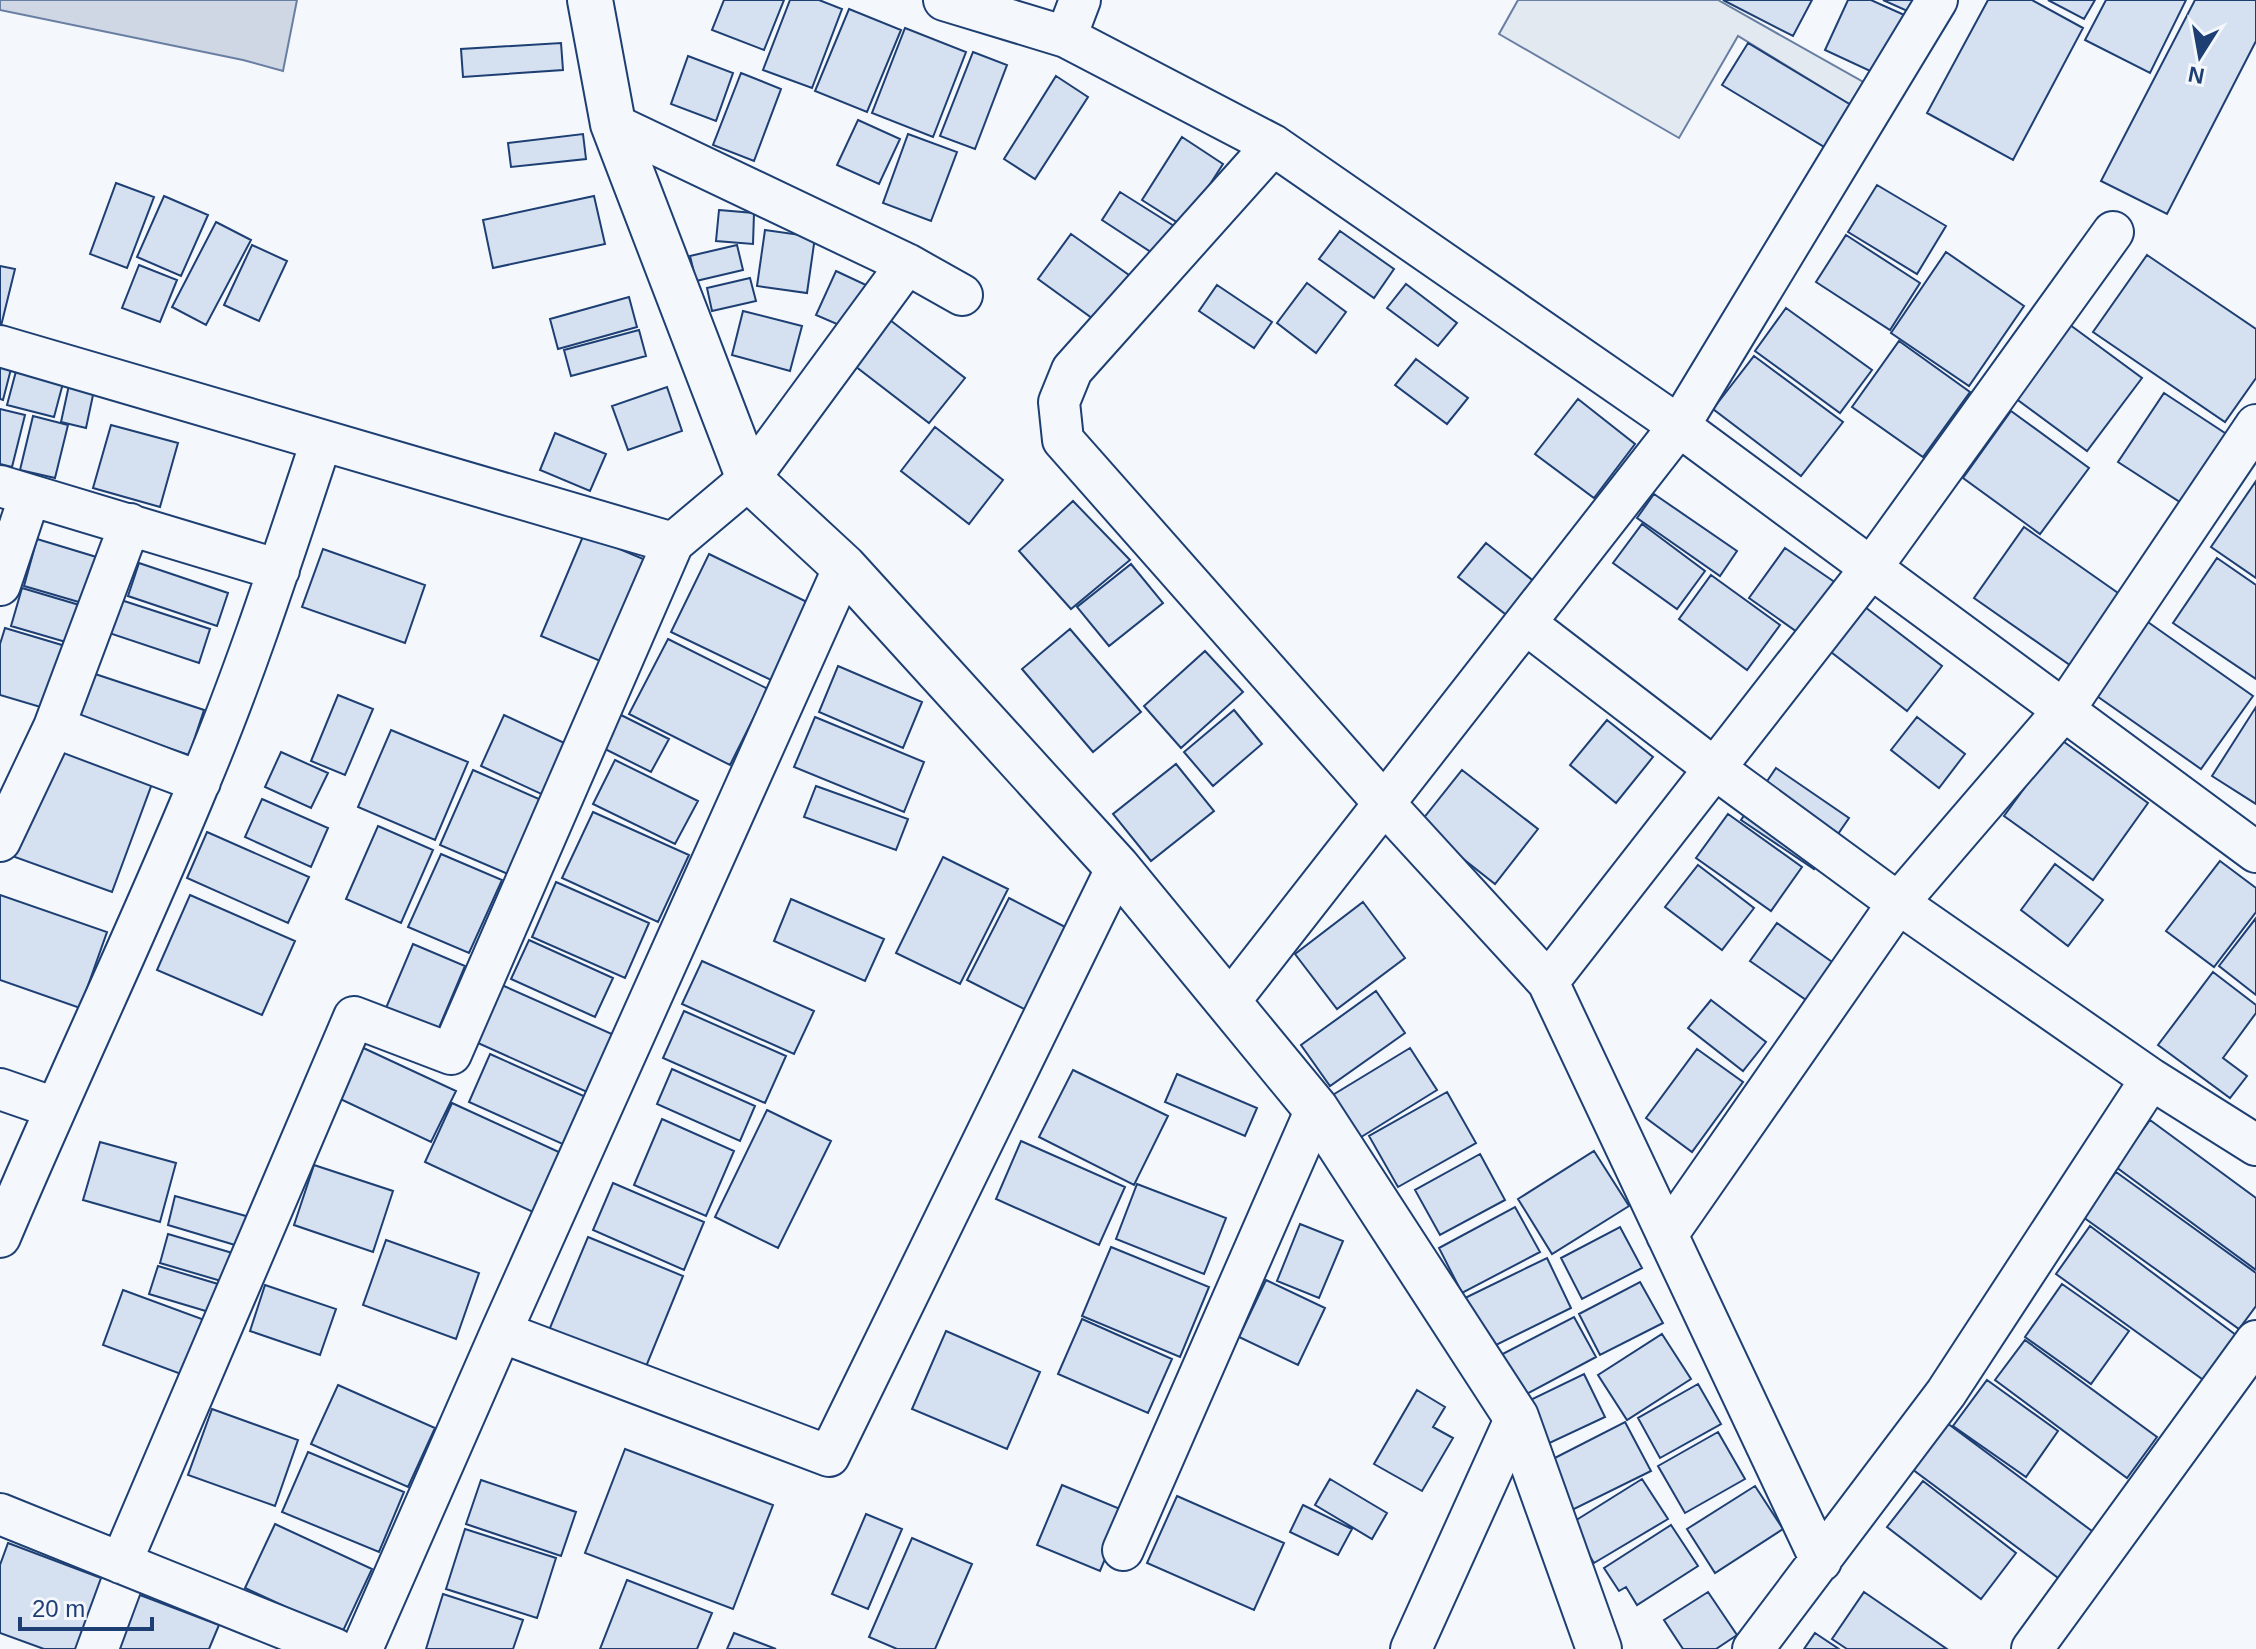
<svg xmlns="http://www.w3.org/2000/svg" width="2256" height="1649" viewBox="0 0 2256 1649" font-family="Arial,sans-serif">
  <rect width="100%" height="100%" fill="#f4f7fb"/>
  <path fill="#e3e9f0" stroke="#687fa3" stroke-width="2" d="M 1518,0 L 1718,0 L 1881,92 L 1869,116 L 1738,36 L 1679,138 L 1499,34 Z"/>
  <path fill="#cfd7e4" stroke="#687fa3" stroke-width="2" d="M 0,0 L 297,0 L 283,71 L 243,60 L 0,10 Z"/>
  <path fill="#d5e0f0" stroke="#1d3f73" stroke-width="2" d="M 724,0 L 784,0 L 764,50 L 712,30 Z
    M 790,0 L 819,0 L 842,9 L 812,88 L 763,70 Z
    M 1723,0 L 1812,0 L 1793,36 Z
    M 1848,0 L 1871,0 L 1911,18 L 1883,77 L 1825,50 Z
    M 1883,0 L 1920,0 L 1914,14 Z
    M 1988,0 L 2032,0 L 2083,28 L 2013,160 L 1927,113 Z
    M 2048,0 L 2095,0 L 2084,19 Z
    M 2106,0 L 2186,0 L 2150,73 L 2085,40 Z
    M 2195,0 L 2256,0 L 2256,41 L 2167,214 L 2101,181 Z
    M 849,9 L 901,30 L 867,112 L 815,91 Z
    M 905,28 L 966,52 L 933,137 L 872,113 Z
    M 561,43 L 563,70 L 463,77 L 461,49 Z
    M 1748,43 L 1851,105 L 1826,148 L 1722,85 Z
    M 973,52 L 1007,65 L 975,149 L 940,136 Z
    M 688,56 L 733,73 L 716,121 L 671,104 Z
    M 741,73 L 781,89 L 754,161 L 713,145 Z
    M 1056,76 L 1088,97 L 1035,179 L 1004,159 Z
    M 858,120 L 900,139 L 879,184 L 837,165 Z
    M 583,134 L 586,159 L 511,167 L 508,143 Z
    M 908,134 L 957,152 L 931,221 L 883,203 Z
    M 1182,137 L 1223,164 L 1183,226 L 1142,200 Z
    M 116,183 L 154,197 L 127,268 L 90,254 Z
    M 1877,185 L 1946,226 L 1917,274 L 1848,232 Z
    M 1120,192 L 1182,231 L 1163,260 L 1102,220 Z
    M 164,196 L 208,215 L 181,276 L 137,257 Z
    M 594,196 L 605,244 L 493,268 L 483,220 Z
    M 719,210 L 754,213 L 753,244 L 716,241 Z
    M 216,222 L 251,240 L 206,325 L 172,307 Z
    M 765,230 L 815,237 L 807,293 L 757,286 Z
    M 1340,231 L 1394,269 L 1374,298 L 1319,259 Z
    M 1071,234 L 1136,280 L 1103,326 L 1038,279 Z
    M 1846,235 L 1920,283 L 1890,330 L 1816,282 Z
    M 252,245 L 287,261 L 259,321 L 224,305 Z
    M 737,245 L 743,270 L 696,281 L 690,256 Z
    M 1946,252 L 2024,306 L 1969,386 L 1891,333 Z
    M 2147,255 L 2256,329 L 2256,378 L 2225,422 L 2093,332 Z
    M 139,265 L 177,280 L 160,322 L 122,308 Z
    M 0,266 L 15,269 L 1,326 L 0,326 Z
    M 836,271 L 866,285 L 846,328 L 816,315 Z
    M 750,278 L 756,301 L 712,311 L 707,288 Z
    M 1307,283 L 1346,312 L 1316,353 L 1277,323 Z
    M 1406,284 L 1457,323 L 1438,346 L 1387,308 Z
    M 1217,285 L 1272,322 L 1254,348 L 1199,311 Z
    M 629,297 L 637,327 L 558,349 L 550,319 Z
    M 1786,308 L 1872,370 L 1840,413 L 1755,351 Z
    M 743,311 L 802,326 L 790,371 L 732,355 Z
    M 2062,319 L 2142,378 L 2087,451 L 2007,392 Z
    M 890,320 L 965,378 L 929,423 L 855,366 Z
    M 639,330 L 646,356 L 571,376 L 564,350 Z
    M 1899,341 L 1970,392 L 1923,457 L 1852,407 Z
    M 1754,356 L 1843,422 L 1801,476 L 1713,409 Z
    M 1416,359 L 1468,398 L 1447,424 L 1395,385 Z
    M 19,360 L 66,372 L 54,417 L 7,405 Z
    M 0,362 L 12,365 L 3,400 L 0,399 Z
    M 71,376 L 96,381 L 86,428 L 61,422 Z
    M 667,387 L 682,431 L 628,450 L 612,406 Z
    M 2164,393 L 2228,435 L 2183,504 L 2118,462 Z
    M 1578,399 L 1635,444 L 1594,498 L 1535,454 Z
    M 0,409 L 25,415 L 12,467 L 0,464 Z
    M 2011,411 L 2089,468 L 2040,534 L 1963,478 Z
    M 33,416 L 68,425 L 55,478 L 20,470 Z
    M 111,425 L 178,443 L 160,507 L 93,488 Z
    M 935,427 L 1003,480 L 969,524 L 901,471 Z
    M 555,433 L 606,454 L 590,491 L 540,470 Z
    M 2256,481 L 2256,578 L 2211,547 Z
    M 1654,494 L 1737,551 L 1720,576 L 1637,518 Z
    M 1073,501 L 1130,560 L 1071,609 L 1019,551 Z
    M 1642,524 L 1705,571 L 1677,609 L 1613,563 Z
    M 2024,527 L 2128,600 L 2077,670 L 1974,598 Z
    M 584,534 L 648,561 L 605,663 L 541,636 Z
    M 37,539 L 103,559 L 89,605 L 24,586 Z
    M 1486,543 L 1536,583 L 1509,617 L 1458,577 Z
    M 1785,548 L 1836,583 L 1800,634 L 1749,598 Z
    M 323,549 L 425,585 L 405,643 L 302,607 Z
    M 709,554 L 809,603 L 771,680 L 671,632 Z
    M 2217,558 L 2256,585 L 2256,679 L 2173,623 Z
    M 139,563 L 228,593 L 217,626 L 128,596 Z
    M 1131,564 L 1163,603 L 1109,646 L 1077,607 Z
    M 1711,575 L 1780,625 L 1747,670 L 1679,619 Z
    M 22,588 L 86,607 L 76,645 L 11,626 Z
    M 121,600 L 210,629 L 199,663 L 109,633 Z
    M 1865,607 L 1942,666 L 1907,711 L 1831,652 Z
    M 2145,620 L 2253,696 L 2201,769 L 2094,694 Z
    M 5,628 L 72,648 L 54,711 L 0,695 L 0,644 Z
    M 1070,629 L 1141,712 L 1093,752 L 1022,669 Z
    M 668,639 L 768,689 L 730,765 L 629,714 Z
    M 1205,651 L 1243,692 L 1181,748 L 1144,706 Z
    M 838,666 L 922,702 L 903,748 L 819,712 Z
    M 86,671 L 204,710 L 189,755 L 72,716 Z
    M 338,695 L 373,709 L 345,775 L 311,761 Z
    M 2256,707 L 2256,804 L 2212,776 Z
    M 1234,710 L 1262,744 L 1213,786 L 1184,752 Z
    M 504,715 L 573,747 L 550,798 L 481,766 Z
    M 621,715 L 669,739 L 651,772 L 603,748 Z
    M 815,717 L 924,762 L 904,812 L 794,767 Z
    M 1917,717 L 1965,754 L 1939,788 L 1891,750 Z
    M 1607,720 L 1653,757 L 1616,803 L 1570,765 Z
    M 391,730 L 468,762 L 435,840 L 358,807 Z
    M 2060,739 L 2148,803 L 2093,880 L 2004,816 Z
    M 52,744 L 153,781 L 112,892 L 12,856 Z
    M 281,752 L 328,773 L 311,808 L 265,787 Z
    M 615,760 L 698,801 L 675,844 L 593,804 Z
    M 1176,764 L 1214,811 L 1151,861 L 1113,814 Z
    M 1776,768 L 1849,818 L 1814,869 L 1741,820 Z
    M 473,770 L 548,803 L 515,877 L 440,845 Z
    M 1462,770 L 1538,829 L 1495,884 L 1419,824 Z
    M 816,786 L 908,819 L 896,850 L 804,817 Z
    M 262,799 L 328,828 L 311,867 L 245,837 Z
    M 593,812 L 689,855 L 658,922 L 562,878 Z
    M 1728,814 L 1802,867 L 1771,911 L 1696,858 Z
    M 378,826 L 433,850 L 401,923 L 346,899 Z
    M 207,832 L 309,877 L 288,923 L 187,878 Z
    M 441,854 L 502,880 L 469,953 L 408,927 Z
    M 943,857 L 1008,889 L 960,984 L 896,953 Z
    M 2220,861 L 2256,888 L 2256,912 L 2214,967 L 2166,931 Z
    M 2055,864 L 2103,900 L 2068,946 L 2021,910 Z
    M 1698,865 L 1754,908 L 1722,950 L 1665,907 Z
    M 556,882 L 649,923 L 625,978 L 532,937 Z
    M 0,895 L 107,932 L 80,1008 L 0,980 Z
    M 190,895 L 295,941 L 262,1015 L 157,970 Z
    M 1009,898 L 1071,930 L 1030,1012 L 967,980 Z
    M 791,899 L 884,939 L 865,981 L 774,941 Z
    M 1363,902 L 1405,958 L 1337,1009 L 1295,954 Z
    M 2256,918 L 2256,995 L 2219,966 Z
    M 1777,923 L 1835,964 L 1809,1002 L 1750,961 Z
    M 529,940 L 613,978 L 595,1017 L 511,979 Z
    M 413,944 L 465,966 L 438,1030 L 386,1008 Z
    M 702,961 L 814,1011 L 794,1054 L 682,1004 Z
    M 2213,972 L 2256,1005 L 2256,1013 L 2223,1058 L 2247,1076 L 2230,1098 L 2158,1045 Z
    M 495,982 L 623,1039 L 596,1096 L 469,1039 Z
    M 1376,991 L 1405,1033 L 1330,1086 L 1301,1045 Z
    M 1711,1000 L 1766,1042 L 1743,1071 L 1688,1028 Z
    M 684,1011 L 786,1056 L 765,1103 L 663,1058 Z
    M 357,1045 L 456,1091 L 431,1142 L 334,1096 Z
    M 1410,1048 L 1437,1090 L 1358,1139 L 1331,1096 Z
    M 1697,1049 L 1743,1082 L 1692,1152 L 1646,1118 Z
    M 490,1054 L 597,1102 L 576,1150 L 469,1102 Z
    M 672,1069 L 755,1106 L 740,1141 L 657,1104 Z
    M 1073,1070 L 1168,1116 L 1134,1185 L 1039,1137 Z
    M 1177,1074 L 1257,1108 L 1245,1136 L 1165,1102 Z
    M 1447,1092 L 1476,1143 L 1398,1187 L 1369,1136 Z
    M 452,1103 L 561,1153 L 533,1212 L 425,1162 Z
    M 767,1110 L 831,1141 L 778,1248 L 715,1217 Z
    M 662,1119 L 734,1151 L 706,1216 L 634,1185 Z
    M 2150,1120 L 2256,1198 L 2256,1270 L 2116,1167 Z
    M 1021,1141 L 1125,1187 L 1099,1245 L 996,1199 Z
    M 100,1142 L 176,1163 L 160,1222 L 83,1200 Z
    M 1594,1151 L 1629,1206 L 1552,1254 L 1518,1199 Z
    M 1480,1154 L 1505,1200 L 1440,1235 L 1415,1190 Z
    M 314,1165 L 393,1191 L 373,1252 L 294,1225 Z
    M 2116,1172 L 2256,1273 L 2256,1306 L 2239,1329 L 2083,1217 Z
    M 613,1183 L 704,1222 L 684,1270 L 593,1230 Z
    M 1137,1184 L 1226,1218 L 1204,1274 L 1116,1239 Z
    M 175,1196 L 253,1218 L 245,1248 L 168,1225 Z
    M 1515,1207 L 1540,1252 L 1462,1293 L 1439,1248 Z
    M 1300,1224 L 1343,1241 L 1319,1298 L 1277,1281 Z
    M 2090,1226 L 2236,1335 L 2209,1384 L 2056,1274 Z
    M 1620,1227 L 1642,1268 L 1582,1299 L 1561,1258 Z
    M 168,1234 L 246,1257 L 238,1286 L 160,1263 Z
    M 588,1237 L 683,1276 L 643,1374 L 547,1335 Z
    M 386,1240 L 479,1273 L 456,1339 L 363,1305 Z
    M 1111,1247 L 1209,1287 L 1180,1357 L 1082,1316 Z
    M 1547,1258 L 1571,1308 L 1490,1348 L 1465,1298 Z
    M 158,1266 L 228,1287 L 219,1315 L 149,1294 Z
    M 1266,1280 L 1325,1308 L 1298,1365 L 1239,1337 Z
    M 1640,1282 L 1663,1323 L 1600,1355 L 1579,1314 Z
    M 2062,1284 L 2129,1331 L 2091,1384 L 2025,1337 Z
    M 265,1285 L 336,1309 L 320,1355 L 250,1331 Z
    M 123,1290 L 210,1322 L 189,1377 L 103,1345 Z
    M 1574,1317 L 1596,1357 L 1517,1399 L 1495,1358 Z
    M 1082,1319 L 1172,1359 L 1148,1413 L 1058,1374 Z
    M 946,1331 L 1040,1372 L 1007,1449 L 912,1409 Z
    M 1662,1334 L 1691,1379 L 1627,1420 L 1598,1375 Z
    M 2025,1340 L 2157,1437 L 2127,1478 L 1995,1380 Z
    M 1584,1374 L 1605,1417 L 1541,1447 L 1520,1405 Z
    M 1987,1380 L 2058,1431 L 2026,1477 L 1953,1426 Z
    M 1698,1384 L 1721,1424 L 1660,1458 L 1638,1418 Z
    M 338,1385 L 435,1428 L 408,1487 L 311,1444 Z
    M 1417,1390 L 1445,1407 L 1433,1427 L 1453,1438 L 1422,1491 L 1374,1464 Z
    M 212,1409 L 298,1440 L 275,1506 L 188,1475 Z
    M 1625,1422 L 1651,1471 L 1568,1512 L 1543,1464 Z
    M 1947,1423 L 2104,1540 L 2069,1586 L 1912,1469 Z
    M 1718,1432 L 1745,1479 L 1685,1513 L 1658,1466 Z
    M 625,1449 L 773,1505 L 733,1609 L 585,1553 Z
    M 308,1452 L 404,1492 L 379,1552 L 282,1512 Z
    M 1330,1479 L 1387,1513 L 1372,1539 L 1315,1505 Z
    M 1642,1479 L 1668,1519 L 1594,1563 L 1570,1524 Z
    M 481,1480 L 576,1512 L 561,1556 L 466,1524 Z
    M 1923,1481 L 2016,1553 L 1981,1599 L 1887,1527 Z
    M 1062,1485 L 1125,1511 L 1100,1571 L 1037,1545 Z
    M 1755,1486 L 1783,1529 L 1715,1573 L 1687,1529 Z
    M 1177,1496 L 1284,1543 L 1254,1610 L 1147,1563 Z
    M 1303,1505 L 1352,1529 L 1338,1555 L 1290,1532 Z
    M 866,1514 L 902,1529 L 868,1609 L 832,1594 Z
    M 275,1524 L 372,1569 L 342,1633 L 245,1588 Z
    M 1671,1525 L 1698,1566 L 1637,1605 L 1626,1587 L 1619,1591 L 1604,1568 Z
    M 465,1529 L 556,1558 L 537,1618 L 446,1589 Z
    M 912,1538 L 972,1564 L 935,1649 L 897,1649 L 869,1637 Z
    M 8,1543 L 101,1578 L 75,1649 L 44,1649 L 0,1633 L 0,1565 Z
    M 627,1580 L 712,1613 L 697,1649 L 600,1649 Z
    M 1708,1592 L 1737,1635 L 1716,1649 L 1683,1649 L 1664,1620 Z
    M 1864,1592 L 1947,1649 L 1847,1649 L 1832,1639 Z
    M 443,1594 L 523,1620 L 513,1649 L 426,1649 Z
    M 140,1595 L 219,1625 L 209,1649 L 120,1649 Z
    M 734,1633 L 776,1649 L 727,1649 Z
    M 1815,1633 L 1839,1649 L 1804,1649 Z"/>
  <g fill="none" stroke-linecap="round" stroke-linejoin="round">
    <g stroke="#1d3f73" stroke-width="44">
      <path id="street" d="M 944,0 L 1066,37 L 1273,145 L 1679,426 L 2256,852
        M 1066,37 L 1080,0
        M 613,124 L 907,264 L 962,295
        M 1273,145 L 1072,370 L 1059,402 L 1063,440 L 1383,802 L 1548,982 L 1821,1561
        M 0,346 L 673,543 L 749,479 L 907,264
        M 0,486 L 279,570
        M 0,585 L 30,495
        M 1525,623 L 1714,768 L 1898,903 L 2151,1079
        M 54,727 L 130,524
        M 0,841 L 54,727 L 200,782
        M 1548,982 L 1871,568 L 2113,232
        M 1229,1002 L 1679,426 L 1937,0
        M 0,1089 L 55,1108
        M 1667,1235 L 1898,903 L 2064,710 L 2256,425
        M 0,1237 C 64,1085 136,936 199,783 C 246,672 283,556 321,442
        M 501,1332 L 829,1456 L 1117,867
        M 0,1514 L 335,1649
        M 1123,1550 L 1316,1109
        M 121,1563 L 354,1017 L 451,1054 L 673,543
        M 362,1649 L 501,1332 L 844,567
        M 1411,1649 L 1516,1417
        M 1753,1649 L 1946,1393 L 2151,1079 L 2256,1145
        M 2032,1649 L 2256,1341"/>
    </g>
    <g stroke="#1d3f73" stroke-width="48">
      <path id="secondary" d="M 590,0 L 613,124 L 749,479 L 844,567 L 1117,867 L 1316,1109 L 1516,1417 L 1599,1649"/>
    </g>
    <use href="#street" stroke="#f4f7fb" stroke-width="40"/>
    <use href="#secondary" stroke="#f4f7fb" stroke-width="44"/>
  </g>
  <g transform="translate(2200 56) rotate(191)" stroke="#f4f7fb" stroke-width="6" paint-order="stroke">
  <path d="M0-6L14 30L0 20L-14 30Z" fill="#1d3f73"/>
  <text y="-12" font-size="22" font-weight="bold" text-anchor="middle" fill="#1d3f73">N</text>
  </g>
  <path d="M20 1617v12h132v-12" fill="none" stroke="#1d3f73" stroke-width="4"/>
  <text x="32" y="1617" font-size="24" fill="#1d3f73" stroke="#f4f7fb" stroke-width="6" paint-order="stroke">20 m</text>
</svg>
